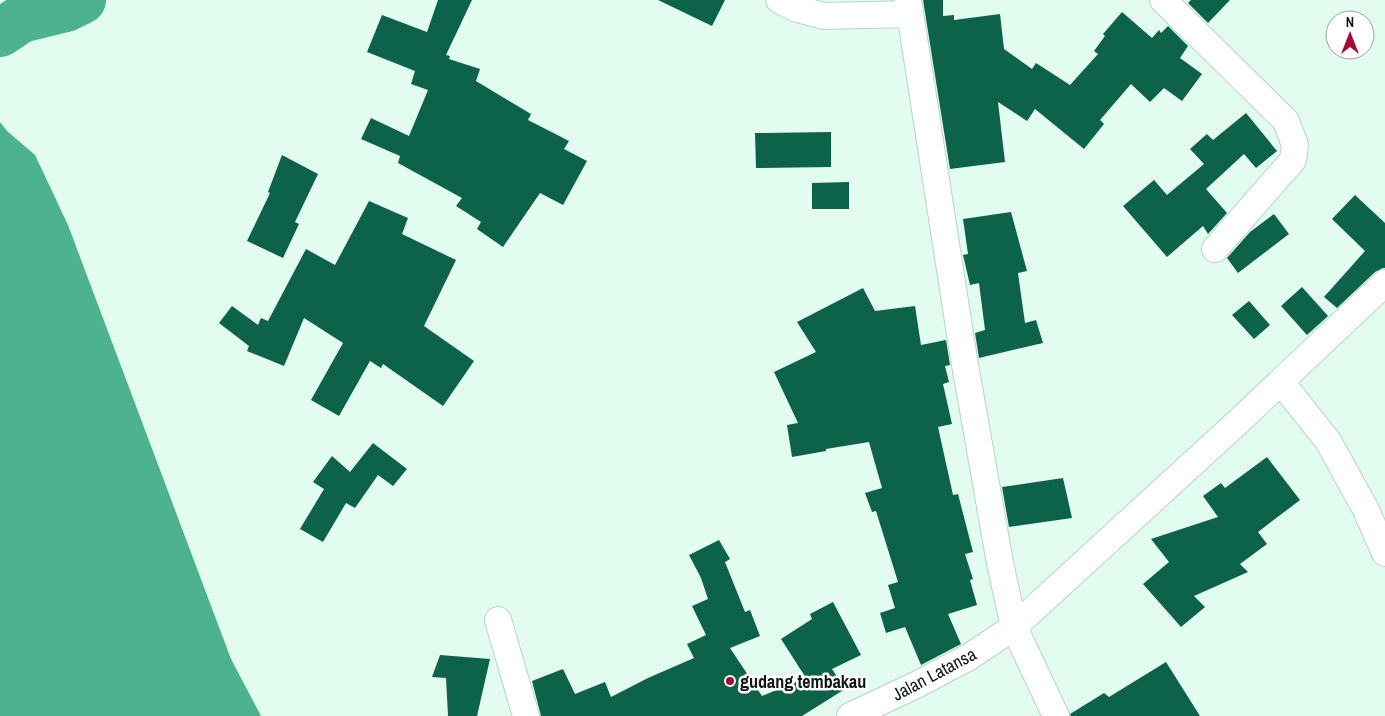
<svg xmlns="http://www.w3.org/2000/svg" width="1385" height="716" viewBox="0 0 1385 716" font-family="'Archivo Narrow',sans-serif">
  <rect width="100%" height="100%" fill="#e2fcf0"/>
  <path fill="#4db28e" d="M 0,122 L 7,131 L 35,155 L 68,225 L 231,659 L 261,716 L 0,716 Z"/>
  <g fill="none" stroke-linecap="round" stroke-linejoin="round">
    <path stroke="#4db28e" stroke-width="48" d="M 0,33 L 21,19 L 66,8 L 82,0"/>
  </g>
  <path fill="#0c6349" d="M 438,0 L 472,0 L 446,55 L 450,56 L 449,59 L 480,69 L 476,81 L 531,114 L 528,120 L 569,141 L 564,149 L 587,161 L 563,205 L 540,193 L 503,247 L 477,229 L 481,222 L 456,206 L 462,198 L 398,163 L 400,156 L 361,139 L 371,118 L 409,136 L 428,90 L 411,84 L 415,71 L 367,52 L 382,15 L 427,32 Z
    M 658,0 L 725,0 L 712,26 Z
    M 923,0 L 943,0 L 943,16 L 954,15 L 954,20 L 1000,14 L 1004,49 L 1032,69 L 1036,63 L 1070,85 L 1098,54 L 1094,51 L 1105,36 L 1103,34 L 1122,12 L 1152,38 L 1159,30 L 1161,33 L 1168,26 L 1188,46 L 1180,58 L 1202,74 L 1182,101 L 1164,88 L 1150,102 L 1131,84 L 1100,120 L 1104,124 L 1084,149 L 1035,109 L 1027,121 L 998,102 L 1005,162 L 950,169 Z
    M 1191,0 L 1230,0 L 1208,23 L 1188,3 Z
    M 1246,113 L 1277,151 L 1256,168 L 1244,154 L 1206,189 L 1227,213 L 1208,234 L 1203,226 L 1167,257 L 1123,206 L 1154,180 L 1167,195 L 1204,164 L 1190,149 L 1207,134 L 1213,140 Z
    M 831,132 L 831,167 L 756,168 L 755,133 Z
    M 282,155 L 318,174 L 295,222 L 299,224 L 283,258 L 247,241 L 270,193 L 268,192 Z
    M 849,182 L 849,209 L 812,209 L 812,183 Z
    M 1355,195 L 1385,223 L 1385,268 L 1383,268 L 1375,272 L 1337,308 L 1324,297 L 1365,251 L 1332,219 Z
    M 369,201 L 408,218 L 402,234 L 456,260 L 424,326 L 474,361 L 443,406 L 383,364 L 381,368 L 370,361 L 339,416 L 311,400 L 343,343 L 304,318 L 284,366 L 247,351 L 249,346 L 219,323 L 232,306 L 258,325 L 261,318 L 268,321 L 306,249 L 335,265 Z
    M 1011,212 L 1027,271 L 1018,273 L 1025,323 L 1036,320 L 1043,343 L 979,358 L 975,333 L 985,330 L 979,283 L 970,285 L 963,255 L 968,254 L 963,219 Z
    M 1274,214 L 1289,234 L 1238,273 L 1227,258 L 1250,232 Z
    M 1302,287 L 1328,316 L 1307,335 L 1281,306 Z
    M 863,288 L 875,311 L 915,306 L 921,345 L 946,340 L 950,365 L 945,366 L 949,382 L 943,384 L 952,424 L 938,427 L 953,495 L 958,494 L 973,552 L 965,554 L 973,579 L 970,580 L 977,605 L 948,614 L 961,644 L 921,665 L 905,627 L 886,633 L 880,613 L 895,608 L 888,585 L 898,582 L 876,511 L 872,512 L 865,493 L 882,488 L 869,442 L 826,449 L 826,451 L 792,457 L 787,425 L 798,423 L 774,372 L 816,352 L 797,322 Z
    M 1249,301 L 1270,325 L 1254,339 L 1232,315 Z
    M 373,443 L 407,469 L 393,486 L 378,475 L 355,508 L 346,503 L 323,542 L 300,529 L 324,489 L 313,482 L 332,456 L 350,472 Z
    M 1267,457 L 1300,500 L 1258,532 L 1267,544 L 1240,564 L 1248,572 L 1194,596 L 1205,607 L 1181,627 L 1143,584 L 1169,562 L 1151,539 L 1218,517 L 1203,496 L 1221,483 L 1225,488 Z
    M 1063,478 L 1072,518 L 1009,527 L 1002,487 Z
    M 719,540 L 730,559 L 725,562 L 745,612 L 750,610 L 760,636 L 730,648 L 762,696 L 806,678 L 781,639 L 812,619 L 810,614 L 833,602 L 861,655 L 832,669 L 845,689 L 802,716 L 541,716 L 532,681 L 563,669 L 575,694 L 605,682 L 611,697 L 648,678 L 694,658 L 687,644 L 706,635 L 692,606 L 708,599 L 701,578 L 689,555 Z
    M 440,655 L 490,659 L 477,716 L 448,716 L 446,678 L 432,677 Z
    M 1166,662 L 1200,716 L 1071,716 L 1070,714 L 1104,693 L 1109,697 Z"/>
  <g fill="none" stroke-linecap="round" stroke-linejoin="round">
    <g stroke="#bad3c8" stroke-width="28">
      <path id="minor" d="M 779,0 L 797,9 L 824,16 L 910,14
        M 908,0 L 963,353 L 1000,563 L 1014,627 L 1056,716
        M 1163,0 L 1286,121 L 1295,145 L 1293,160 L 1215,249
        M 1281,382 L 1328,441 L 1365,508 L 1385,553
        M 498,620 L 526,716
        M 850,716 L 916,685 L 969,657 L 1014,627 L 1239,421 L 1385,283"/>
    </g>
    <use href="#minor" stroke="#fff" stroke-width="26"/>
  </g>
  <circle fill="#a40731" stroke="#fff" stroke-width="2" cx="730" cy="681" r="5"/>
  <g text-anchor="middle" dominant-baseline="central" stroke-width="5" stroke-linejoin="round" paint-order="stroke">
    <g font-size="18" fill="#0f1815" stroke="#fff">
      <text transform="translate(934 674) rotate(-28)">Jalan Latansa</text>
    </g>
    <g font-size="18" font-weight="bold" fill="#0f1815" stroke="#fff" text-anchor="start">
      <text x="740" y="681">gudang tembakau</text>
    </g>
  </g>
  <g transform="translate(1350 35)"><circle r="24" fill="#ffffff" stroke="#9fa3a1"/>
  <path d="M0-4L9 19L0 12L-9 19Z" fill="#a40731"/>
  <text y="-8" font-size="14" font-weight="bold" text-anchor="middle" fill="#0f1815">N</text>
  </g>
</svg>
